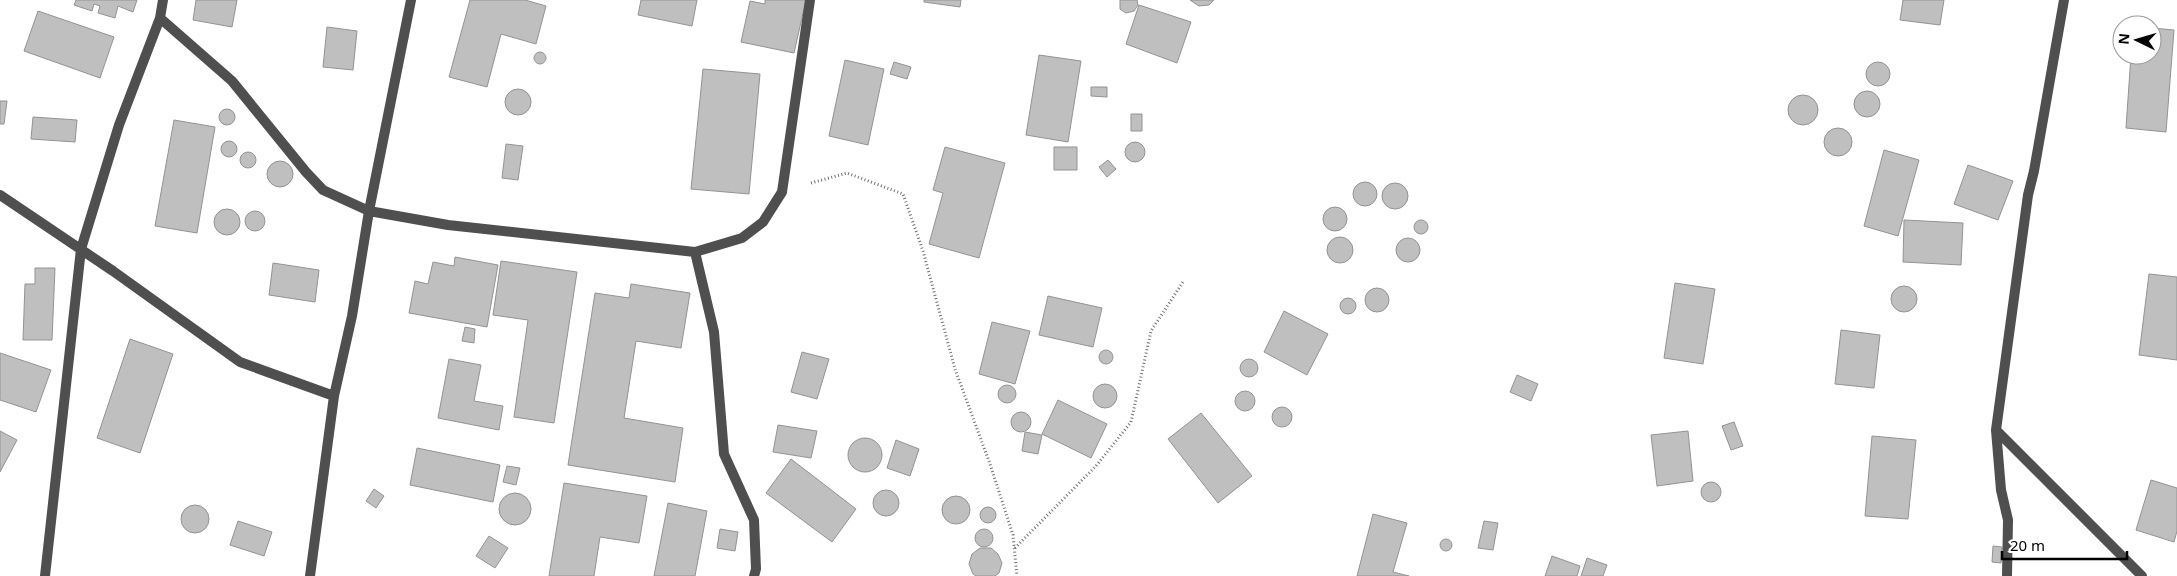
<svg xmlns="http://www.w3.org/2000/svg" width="2177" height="576" viewBox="0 0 2177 576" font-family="'Noto Sans',sans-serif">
  <rect width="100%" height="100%" fill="#fff"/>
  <path fill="#bfbfbf" stroke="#939393" d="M 76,0 L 137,0 L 133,12 L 118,6 L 115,18 L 98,13 L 100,6 L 94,4 L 92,11 L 74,5 Z
    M 196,0 L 237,0 L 232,27 L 193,20 Z
    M 470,0 L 525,0 L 546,6 L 536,44 L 501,34 L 487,87 L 449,77 Z
    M 641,0 L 697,0 L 692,26 L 638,15 Z
    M 765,0 L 806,0 L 794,53 L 741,42 L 750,1 L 765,4 Z
    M 924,0 L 961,0 L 960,7 L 924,2 Z
    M 1120,0 L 1137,0 L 1138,5 L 1134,11 L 1126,13 L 1120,9 Z
    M 1190,0 L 1214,0 L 1209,5 L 1199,6 Z
    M 1903,0 L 1944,0 L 1940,25 L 1900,20 Z
    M 1139,5 L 1191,22 L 1177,63 L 1126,44 Z
    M 38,11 L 114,37 L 100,78 L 24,51 Z
    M 327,27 L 357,31 L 353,70 L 323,67 Z
    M 2152,28 L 2174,30 L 2166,132 L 2126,128 L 2131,55 L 2152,55 Z
    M534 58a6 6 0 1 1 12 0a6 6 0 1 1-12 0Z
    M 1039,55 L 1081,61 L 1068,142 L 1026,135 Z
    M 845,60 L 884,69 L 868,145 L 829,136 Z
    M1866 74a12 12 0 1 1 24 0a12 12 0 1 1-24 0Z
    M 894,62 L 911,67 L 907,79 L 890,74 Z
    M 703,69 L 760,74 L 749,194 L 691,189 Z
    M 1091,87 L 1107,87 L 1107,97 L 1091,96 Z
    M505 102a13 13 0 1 1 26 0a13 13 0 1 1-26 0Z
    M1854 104a13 13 0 1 1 26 0a13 13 0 1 1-26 0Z
    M1788 110a15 15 0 1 1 30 0a15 15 0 1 1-30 0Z
    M 0,101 L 7,101 L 4,124 L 0,124 Z
    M219 117a8 8 0 1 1 16 0a8 8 0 1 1-16 0Z
    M 1131,114 L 1142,114 L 1142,131 L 1131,131 Z
    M 33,117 L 77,120 L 75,142 L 31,139 Z
    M 174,120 L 215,127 L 197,233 L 155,226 Z
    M1824 142a14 14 0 1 1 28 0a14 14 0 1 1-28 0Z
    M221 149a8 8 0 1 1 16 0a8 8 0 1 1-16 0Z
    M1125 152a10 10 0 1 1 20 0a10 10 0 1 1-20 0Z
    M 506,144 L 523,146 L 518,180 L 502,178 Z
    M 945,147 L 1005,163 L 979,258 L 929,244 L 943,193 L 933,190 Z
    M 1054,147 L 1077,147 L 1077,170 L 1054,170 Z
    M 1884,150 L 1919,160 L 1898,236 L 1864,226 Z
    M240 160a8 8 0 1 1 16 0a8 8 0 1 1-16 0Z
    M 1108,160 L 1116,169 L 1107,177 L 1099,167 Z
    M267 174a13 13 0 1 1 26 0a13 13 0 1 1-26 0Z
    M 1968,165 L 2013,181 L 1998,220 L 1954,204 Z
    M1353 194a12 12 0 1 1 24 0a12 12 0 1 1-24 0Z
    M1382 196a13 13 0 1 1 26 0a13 13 0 1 1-26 0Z
    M1323 219a12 12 0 1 1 24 0a12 12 0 1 1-24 0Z
    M214 222a13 13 0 1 1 26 0a13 13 0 1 1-26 0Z
    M245 221a10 10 0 1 1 20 0a10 10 0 1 1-20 0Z
    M1414 227a7 7 0 1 1 14 0a7 7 0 1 1-14 0Z
    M 1904,220 L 1963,223 L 1961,265 L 1903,262 Z
    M1327 250a13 13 0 1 1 26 0a13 13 0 1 1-26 0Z
    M1396 250a12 12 0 1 1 24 0a12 12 0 1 1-24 0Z
    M 455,257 L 498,265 L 487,327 L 409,313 L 415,281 L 428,284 L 433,262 L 454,266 Z
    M 501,261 L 577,272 L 554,423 L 514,417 L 528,320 L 493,315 Z
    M 273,263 L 319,270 L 315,302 L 269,295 Z
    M 35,268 L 55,268 L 52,340 L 23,340 L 25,284 L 35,284 Z
    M 2149,274 L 2177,277 L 2177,360 L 2139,355 Z
    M 1675,283 L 1715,289 L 1703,364 L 1664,358 Z
    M 631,284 L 690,293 L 681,348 L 636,341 L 624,418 L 683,428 L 675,482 L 568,465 L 595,293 L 629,298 Z
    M1891 299a13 13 0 1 1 26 0a13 13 0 1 1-26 0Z
    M1365 300a12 12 0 1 1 24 0a12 12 0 1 1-24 0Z
    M 1048,296 L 1102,308 L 1093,347 L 1039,335 Z
    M1340 306a8 8 0 1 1 16 0a8 8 0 1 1-16 0Z
    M 1284,311 L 1328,334 L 1307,375 L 1264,352 Z
    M 992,322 L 1030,331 L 1015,384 L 979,374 Z
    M 465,327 L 475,329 L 474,343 L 462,341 Z
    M 1841,330 L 1880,335 L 1874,388 L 1835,384 Z
    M 130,339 L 173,354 L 140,453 L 97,438 Z
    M1099 357a7 7 0 1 1 14 0a7 7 0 1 1-14 0Z
    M 802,352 L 829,359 L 817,399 L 791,392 Z
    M 0,353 L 51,370 L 36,412 L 0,400 Z
    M1240 368a9 9 0 1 1 18 0a9 9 0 1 1-18 0Z
    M 449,359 L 481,365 L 474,401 L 503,406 L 499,430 L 438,418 Z
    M 1517,375 L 1538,384 L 1531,401 L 1510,392 Z
    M1093 396a12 12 0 1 1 24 0a12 12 0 1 1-24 0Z
    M998 394a9 9 0 1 1 18 0a9 9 0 1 1-18 0Z
    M1235 401a10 10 0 1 1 20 0a10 10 0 1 1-20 0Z
    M 1058,400 L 1107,424 L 1091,458 L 1042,434 Z
    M1272 417a10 10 0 1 1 20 0a10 10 0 1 1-20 0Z
    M1011 422a10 10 0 1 1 20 0a10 10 0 1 1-20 0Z
    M 1201,413 L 1252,476 L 1218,503 L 1168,439 Z
    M 1734,422 L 1743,446 L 1731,450 L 1722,426 Z
    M 778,425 L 817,431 L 811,458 L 773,452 Z
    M 0,431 L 17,440 L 0,472 Z
    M 1688,431 L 1693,481 L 1657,486 L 1651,435 Z
    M 1025,432 L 1042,435 L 1038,454 L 1022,451 Z
    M 1872,436 L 1916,440 L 1908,519 L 1865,516 Z
    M848 455a17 17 0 1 1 34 0a17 17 0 1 1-34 0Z
    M 896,440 L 919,449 L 910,476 L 887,468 Z
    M 417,448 L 500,465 L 493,502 L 410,485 Z
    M 791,459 L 856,509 L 832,542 L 766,493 Z
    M 507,466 L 520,468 L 516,485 L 503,482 Z
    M 2151,480 L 2177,488 L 2177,531 L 2174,542 L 2136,530 Z
    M1701 492a10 10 0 1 1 20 0a10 10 0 1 1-20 0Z
    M 564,483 L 647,496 L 639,543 L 600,537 L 594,576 L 549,576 Z
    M 374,489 L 384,496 L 376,508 L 366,501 Z
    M873 503a13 13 0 1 1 26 0a13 13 0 1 1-26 0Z
    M499 509a16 16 0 1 1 32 0a16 16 0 1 1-32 0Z
    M942 510a14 14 0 1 1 28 0a14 14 0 1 1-28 0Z
    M 668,503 L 707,511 L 695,576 L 654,576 Z
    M181 519a14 14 0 1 1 28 0a14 14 0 1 1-28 0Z
    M980 515a8 8 0 1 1 16 0a8 8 0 1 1-16 0Z
    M 1373,514 L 1407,523 L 1393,572 L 1409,576 L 1357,576 Z
    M 238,521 L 272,532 L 264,556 L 230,545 Z
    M 1484,521 L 1498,523 L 1493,550 L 1478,548 Z
    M 720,529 L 738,532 L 735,551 L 717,548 Z
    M975 538a9 9 0 1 1 18 0a9 9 0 1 1-18 0Z
    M 489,536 L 508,548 L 495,568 L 476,556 Z
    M1440 545a6 6 0 1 1 12 0a6 6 0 1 1-12 0Z
    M 1993,546 L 2002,547 L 2001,563 L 1992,562 Z
    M 980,548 L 991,548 L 998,554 L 1002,563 L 999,573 L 995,576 L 976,576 L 973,574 L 969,564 L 972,554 Z
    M 1552,556 L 1580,566 L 1577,576 L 1545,576 Z
    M 1587,558 L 1607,565 L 1603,576 L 1581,576 Z"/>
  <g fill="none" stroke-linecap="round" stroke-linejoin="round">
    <path stroke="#717171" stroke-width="3" stroke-dasharray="1 2.5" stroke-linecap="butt" d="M 811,183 L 847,173 L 903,194 L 923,251 L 955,369 L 990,464 L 1013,535 L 1017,576
      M 1015,548 L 1096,466 L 1131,422 L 1151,331 L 1183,282"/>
    <path stroke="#4f4f4f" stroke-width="10" d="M 160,18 L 232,81 L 306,172 L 323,190 L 369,211 L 411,0
      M 0,195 L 113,271 L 240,362 L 334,396
      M 695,252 L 714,332 L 724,454 L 754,520 L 756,569 L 754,576
      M 1996,430 L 2142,576
      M 45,576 L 81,249 L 119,125 L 160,18 L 163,0
      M 310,576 L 334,396 L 352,316 L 369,211 L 448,225 L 695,252 L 742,238 L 763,222 L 782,192 L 810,0
      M 2007,576 L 2008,520 L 2001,490 L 1996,430 L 2028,195 L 2034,171 L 2064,0"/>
  </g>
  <g transform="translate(2137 40) rotate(275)"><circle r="24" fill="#ffffff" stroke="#999999"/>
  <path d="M0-4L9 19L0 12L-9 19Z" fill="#000000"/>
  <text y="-8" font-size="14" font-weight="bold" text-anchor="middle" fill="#000000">N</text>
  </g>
  <path d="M2002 551v8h125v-8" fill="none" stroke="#000000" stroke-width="2.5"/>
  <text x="2010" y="551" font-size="15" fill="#000000" stroke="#ffffff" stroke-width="4" paint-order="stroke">20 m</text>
</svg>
